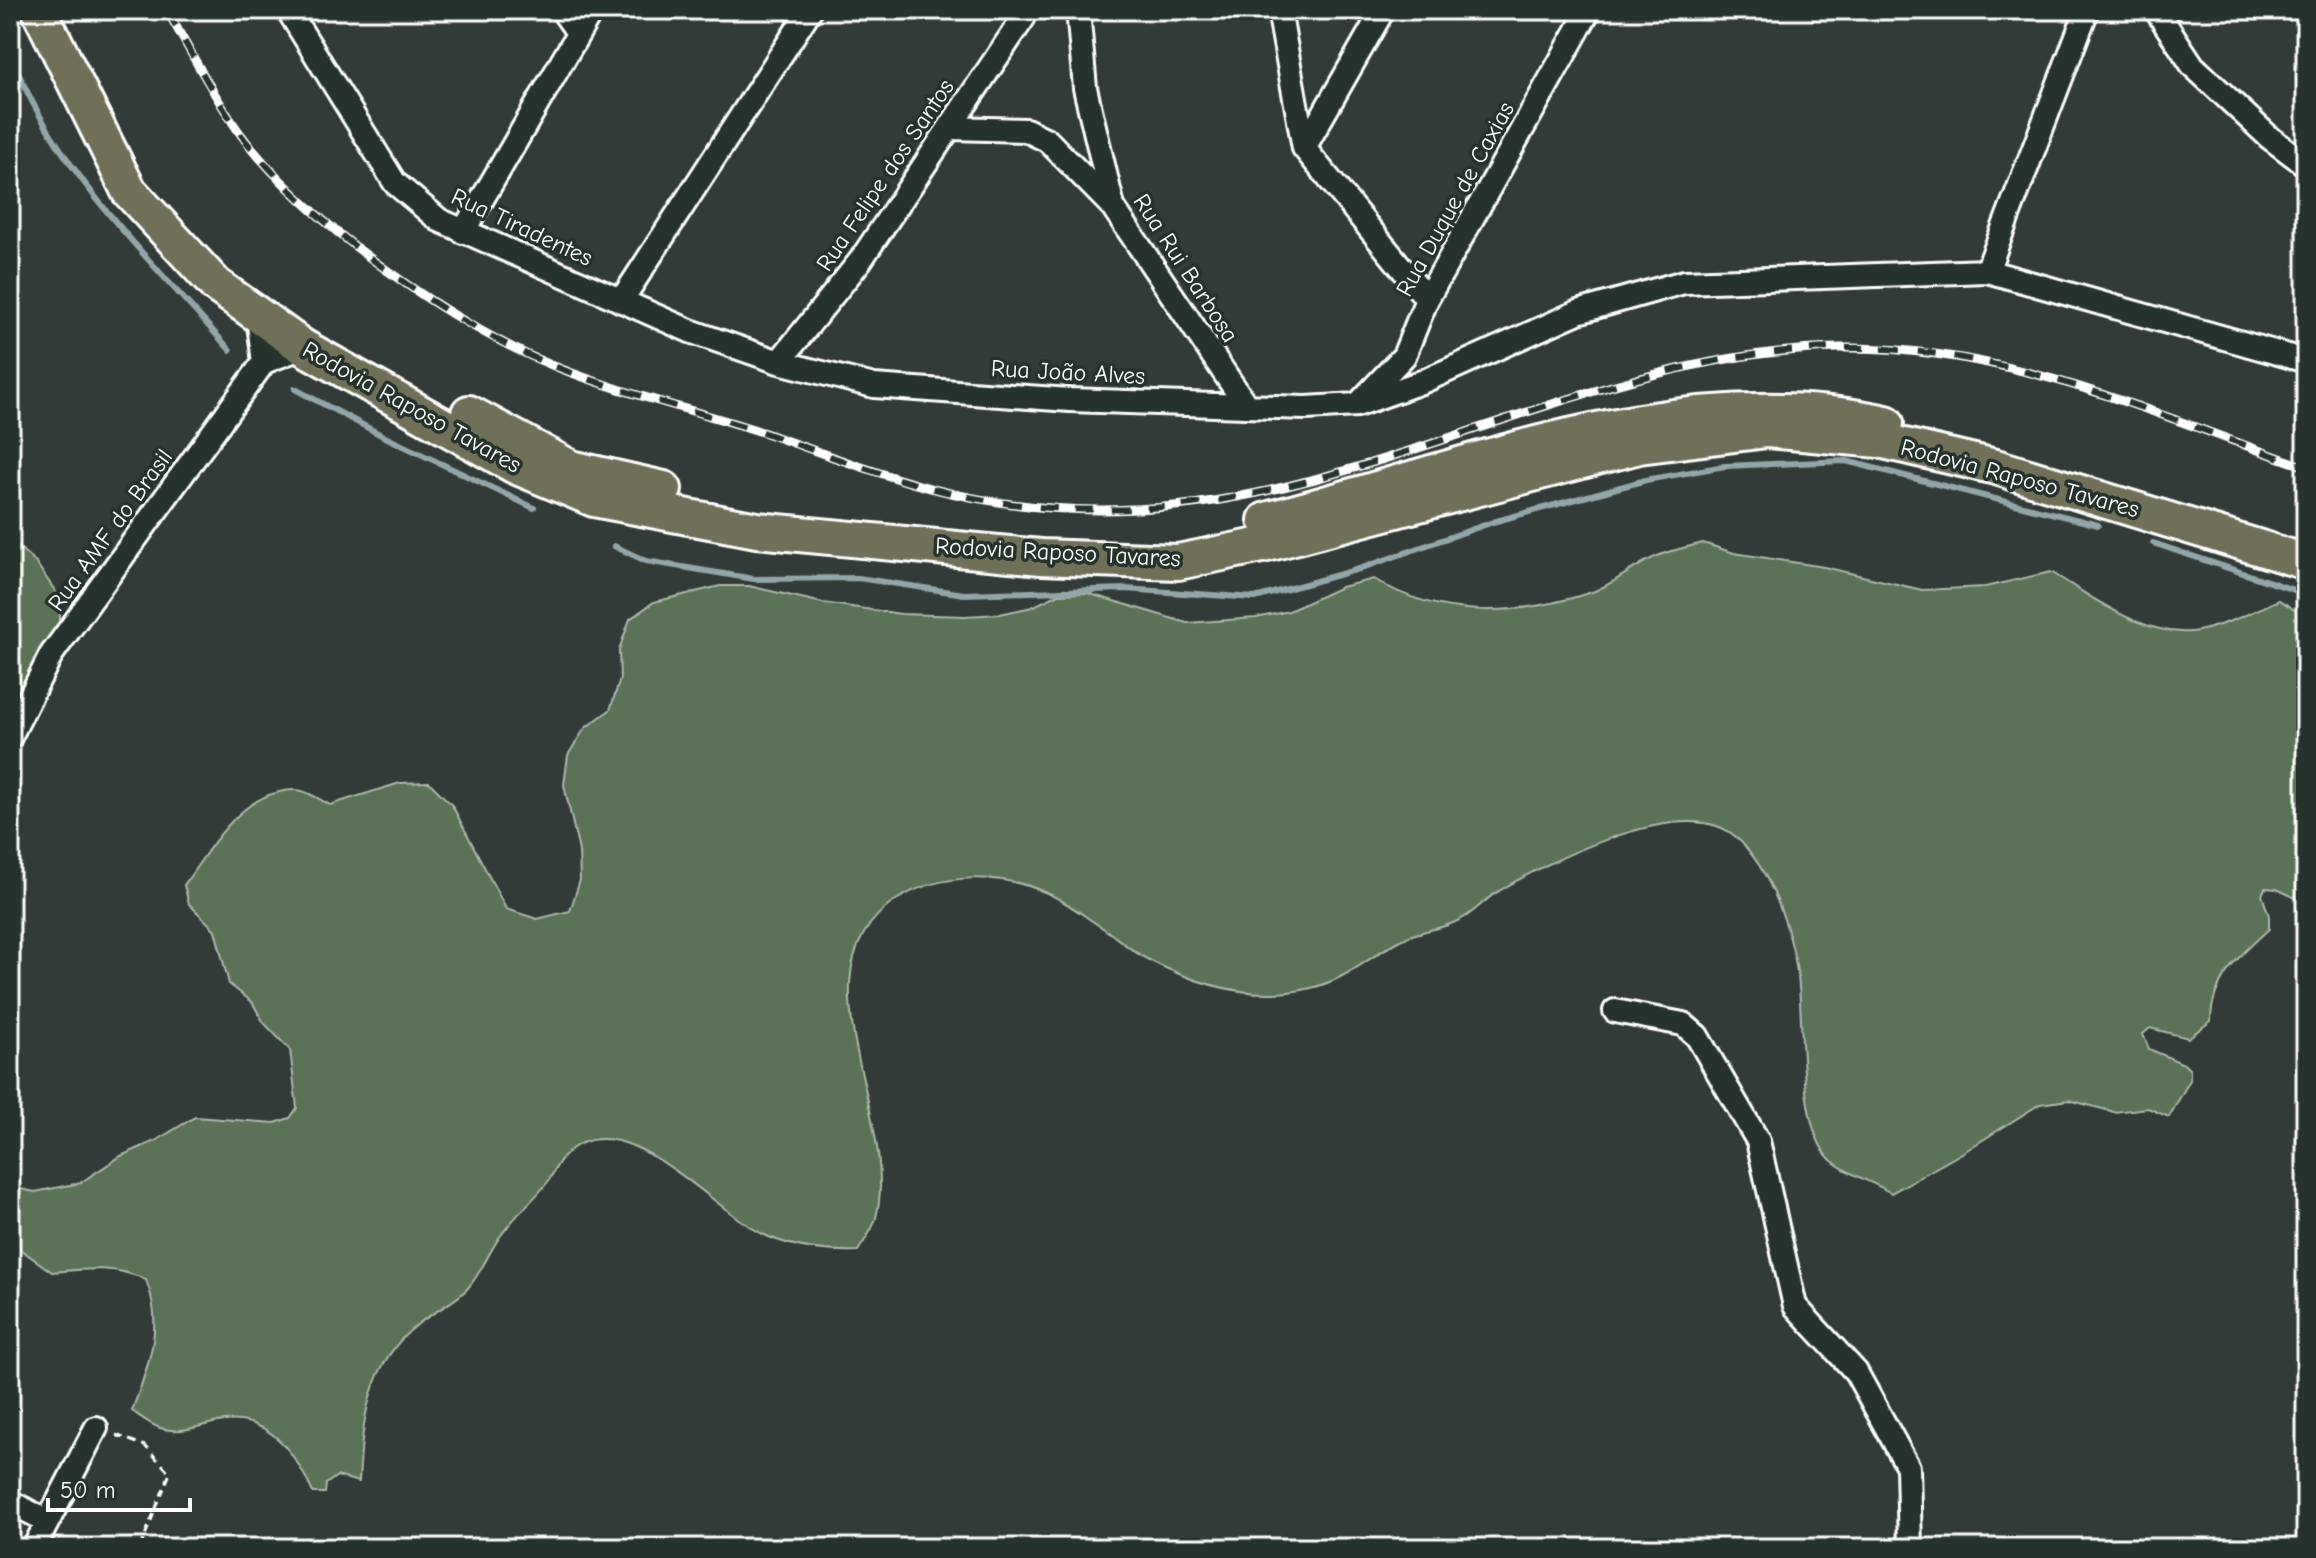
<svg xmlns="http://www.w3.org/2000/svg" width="2316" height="1558" viewBox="0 0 2316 1558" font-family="'Comic Neue',sans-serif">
  <rect width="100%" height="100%" fill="#323b38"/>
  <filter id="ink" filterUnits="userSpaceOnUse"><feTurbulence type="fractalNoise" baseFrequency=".0125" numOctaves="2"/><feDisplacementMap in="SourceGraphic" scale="16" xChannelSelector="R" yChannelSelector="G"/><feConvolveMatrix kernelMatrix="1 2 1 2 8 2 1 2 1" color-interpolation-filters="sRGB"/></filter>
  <g filter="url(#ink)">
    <path fill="#5a7257" stroke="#acb8ab" stroke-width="2" d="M 10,539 L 36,563 L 60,598 L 60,625 L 20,701 L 10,707 Z
      M 1703,543 L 1734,553 L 1824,567 L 1922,590 L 1985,587 L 2051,572 C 2092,597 2148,640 2198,631 C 2226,625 2252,612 2279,600 L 2306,617 L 2306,903 L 2277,889 L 2265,888 L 2262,895 L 2269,916 L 2269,929 C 2240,955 2211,980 2211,1021 L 2188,1038 L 2150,1028 L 2143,1034 L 2149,1049 L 2184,1064 L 2190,1070 L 2190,1080 L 2169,1117 L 2148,1108 L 2114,1112 L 2069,1100 L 2040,1104 L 1962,1153 L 1891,1193 C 1872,1181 1848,1175 1831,1160 C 1797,1129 1804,1020 1798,977 C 1791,931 1772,871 1737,838 C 1688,791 1548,861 1499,891 C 1486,898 1477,910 1465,917 C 1445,930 1421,929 1401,940 C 1370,956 1346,980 1311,988 C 1255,1002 1197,985 1147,959 C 1129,950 1115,935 1098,925 C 1082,914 1065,901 1047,893 C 1002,873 941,872 898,899 C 788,968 905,1123 875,1221 C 872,1231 864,1241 858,1251 C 827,1252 798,1249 769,1237 C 714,1214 620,1094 563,1157 C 556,1165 553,1175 547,1183 C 532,1202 513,1217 499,1238 C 488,1254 480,1275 467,1289 C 454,1303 433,1312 418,1324 C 367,1364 362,1422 359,1482 L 337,1476 L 326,1484 L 325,1493 L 313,1493 C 297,1457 272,1416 225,1421 C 205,1423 184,1434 164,1429 C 153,1427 141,1417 132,1411 C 148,1366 165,1327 146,1280 C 115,1265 85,1269 52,1272 L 10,1242 L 10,1187 L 35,1192 L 80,1183 L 121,1156 L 155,1141 L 195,1117 L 275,1123 L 290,1118 L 297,1108 L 290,1050 L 264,1023 L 252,1002 L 229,984 L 215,930 L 189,904 L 184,885 C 211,848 241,790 296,790 C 306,790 321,800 330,805 L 400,783 L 429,782 L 452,805 L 506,909 L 537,919 L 570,911 L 580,880 L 579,851 L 564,785 L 568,755 L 585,728 L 610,710 L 620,679 L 619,650 L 630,619 L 654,602 L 720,586 L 749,586 L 823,603 L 901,614 L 965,616 L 1000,614 L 1032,607 L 1059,594 L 1087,593 L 1187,623 L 1256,618 L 1289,611 L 1341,587 L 1374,579 C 1441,620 1519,616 1592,592 C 1612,585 1626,572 1645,562 C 1663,552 1682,548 1703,543 Z"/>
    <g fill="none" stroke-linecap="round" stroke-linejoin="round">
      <path stroke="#92a6a9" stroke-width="6" d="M 10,52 C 52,167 150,259 230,350
        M 295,389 L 385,437 L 534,508
        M 2153,543 L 2306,594
        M 614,546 L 646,561 L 754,579 L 858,578 L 964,594 L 1125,589 L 1255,598 L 1359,569 L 1493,522 L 1646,480 L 1725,466 L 1846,461 L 2098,525"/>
      <g stroke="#fff" stroke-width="28">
        <path id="minor" d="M 288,10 L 395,183 L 439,220 L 690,331 L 779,362 L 874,386 L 1070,400 L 1306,408 L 1357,405 L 1424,381 L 1578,312 L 1684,282 L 1987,271 L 2306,361
          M 562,10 L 577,31
          M 1078,10 L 1085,88 L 1113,207 L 1246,405
          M 1279,10 L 1304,148 L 1427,299
          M 2156,10 L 2193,66 L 2269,137 L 2306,165
          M 950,128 L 1026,130 L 1047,140 L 1112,206
          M 1304,148 L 1383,10
          M 463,232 L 592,10
          M 1987,271 L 2087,10
          M 621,301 L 810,10
          M 258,317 L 264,362
          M 779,362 L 860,261 L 1024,17 L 1023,10
          M 1361,401 L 1404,356 L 1427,299 L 1589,10
          M 10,737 L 51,655 L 264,362 L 303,347
          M 1615,1011 L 1683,1024 L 1697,1036 L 1758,1141 L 1795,1306 L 1856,1372 L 1908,1467 L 1910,1548
          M 10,1502 L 47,1521
          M 34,1548 L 96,1428"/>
      </g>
      <g stroke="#fff" stroke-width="40">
        <path id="highway" d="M 39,10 L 129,191 L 216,285 L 303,347 L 515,466 L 594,499 L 757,530 L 1041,557 L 1178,562 L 1267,544 L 1639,446 L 1767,430 L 1879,440 L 1996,467 L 2306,562
          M 469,413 L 571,468 L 664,489
          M 1266,520 C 1465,469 1679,377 1886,423"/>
      </g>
      <path stroke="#fff" stroke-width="3" stroke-dasharray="8 6" stroke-linecap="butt" d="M 116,1435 L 145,1446 L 170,1473 L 140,1548"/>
      <use href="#minor" stroke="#26332d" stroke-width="22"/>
      <use href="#highway" stroke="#706f59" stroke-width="34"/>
      <g stroke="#fff" stroke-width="9">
        <path id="rail" d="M 167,10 C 190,51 212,93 239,132 C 304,221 456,329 559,368 C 625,394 694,410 762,432 C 817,451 873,473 930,488 C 1037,516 1149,516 1257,493 C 1454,451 1637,351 1840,348 C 2007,345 2152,414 2306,467"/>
      </g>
      <use href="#rail" stroke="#26332d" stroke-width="6" stroke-dasharray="18" stroke-linecap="butt"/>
    </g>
  </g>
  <g text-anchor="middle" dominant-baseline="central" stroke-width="7" stroke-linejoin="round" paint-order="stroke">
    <g font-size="24" fill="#fff" stroke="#26332d">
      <text transform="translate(885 175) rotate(-56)">Rua Felipe dos Santos</text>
      <text transform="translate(1455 199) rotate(-61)">Rua Duque de Caxias</text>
      <text transform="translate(522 227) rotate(25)">Rua Tiradentes</text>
      <text transform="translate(1186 268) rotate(57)">Rua Rui Barbosa</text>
      <text transform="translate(1068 372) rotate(3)">Rua João Alves</text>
      <text transform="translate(412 407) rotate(29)">Rodovia Raposo Tavares</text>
      <text transform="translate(2020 478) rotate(15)">Rodovia Raposo Tavares</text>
      <text transform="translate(110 530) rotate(-54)">Rua AMF do Brasil</text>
      <text transform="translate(1058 552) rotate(3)">Rodovia Raposo Tavares</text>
    </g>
  </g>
  <rect width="2316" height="1558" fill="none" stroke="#26332d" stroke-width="40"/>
  <rect x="20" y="20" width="2276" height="1518" fill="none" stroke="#fff" stroke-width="3" filter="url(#ink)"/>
  <path d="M48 1498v12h142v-12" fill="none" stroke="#ffffff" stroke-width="4"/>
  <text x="60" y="1498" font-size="24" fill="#ffffff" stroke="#26332d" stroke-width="6" paint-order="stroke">50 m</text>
</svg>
